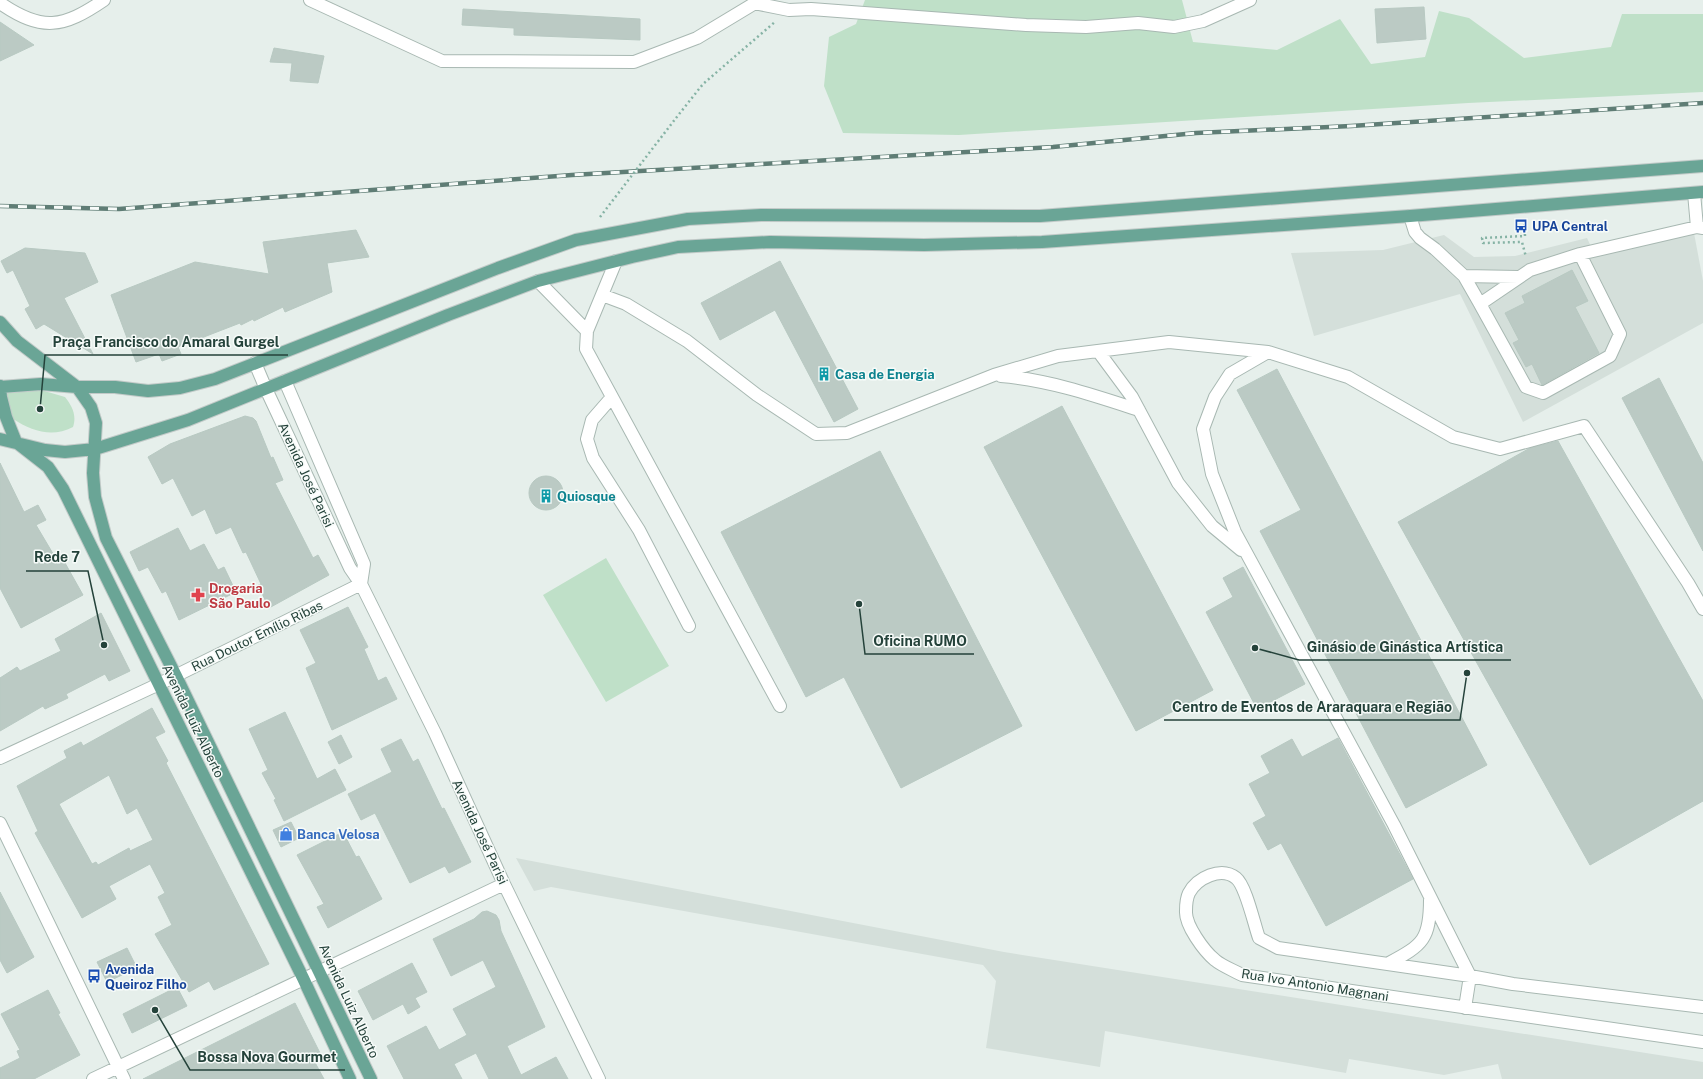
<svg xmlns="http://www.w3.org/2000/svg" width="1703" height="1079" viewBox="0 0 1703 1079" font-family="'Public Sans',sans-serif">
  <rect width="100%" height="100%" fill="#e6efeb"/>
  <path fill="#d4dfda" d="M 1694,233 L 1703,281 L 1703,323 L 1523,422 L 1460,294 L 1314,336 L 1291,253 L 1383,250 L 1444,235 L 1474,257 L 1515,256 L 1587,238 L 1593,251 Z
    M 516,858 L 1004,952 L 1703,1062 L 1703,1079 L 1502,1079 L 1498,1064 L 1444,1075 L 1349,1059 L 1346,1073 L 1105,1031 L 1100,1067 L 986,1048 L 996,981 L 983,965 L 551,887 L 534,891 Z"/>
  <path fill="#bfe0c8" d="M 865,0 L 1182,0 L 1193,42 L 1277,50 L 1340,19 L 1371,64 L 1425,57 L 1439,11 L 1469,18 L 1524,58 L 1611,47 L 1622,14 L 1703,14 L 1703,92 L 1468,103 L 959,135 L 843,133 L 824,86 L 829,37 L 856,24 Z
    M 41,390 L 65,397 C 72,406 77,415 73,427 C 52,438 32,431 13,419 L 6,396 L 10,391 Z
    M 606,558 L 669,666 L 606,702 L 543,595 Z"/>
  <path fill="#bbcac4" stroke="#b8c9c2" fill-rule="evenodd" d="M 1424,7 L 1426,39 L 1377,43 L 1375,9 Z
    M 463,9 L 640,19 L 640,40 L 514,35 L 514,28 L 462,25 Z
    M 0,22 L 34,45 L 0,61 Z
    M 274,48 L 324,56 L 318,83 L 290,81 L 292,63 L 270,62 Z
    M 356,230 L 369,257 L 327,263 L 332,292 L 285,312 L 283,307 L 254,321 L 253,319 L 241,325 L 240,323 L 178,347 L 181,354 L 162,361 L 159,354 L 136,362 L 111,295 L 195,262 L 269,274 L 263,242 Z
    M 25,248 L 85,253 L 98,282 L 64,298 L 93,354 L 44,324 L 36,329 L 25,309 L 30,306 L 13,270 L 7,273 L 1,261 Z
    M 780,261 L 858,409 L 834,422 L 775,310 L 720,340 L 701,303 Z
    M 1572,270 L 1588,301 L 1575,307 L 1599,353 L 1542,385 L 1532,364 L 1526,367 L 1513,343 L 1519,340 L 1505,313 L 1525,303 L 1522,296 Z
    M 1277,369 L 1487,765 L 1406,808 L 1260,531 L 1301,510 L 1237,390 Z
    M 1659,378 L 1703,463 L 1703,551 L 1622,398 Z
    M 1062,406 L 1213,690 L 1136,731 L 984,447 Z
    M 245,416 L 253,418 L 256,421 L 271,458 L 273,457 L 283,480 L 275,483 L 313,558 L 318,555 L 329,575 L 269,608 L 258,585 L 261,584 L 246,552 L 243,553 L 231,527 L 216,534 L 205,509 L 192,516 L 173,478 L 162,484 L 148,457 L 170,444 Z
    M 1558,441 L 1703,701 L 1703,801 L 1590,865 L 1398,522 L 1530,448 Z
    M 880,451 L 1022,726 L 901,788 L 844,677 L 806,697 L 721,532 Z
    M 0,463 L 24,512 L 38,505 L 46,520 L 36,525 L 55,557 L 60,554 L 83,595 L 21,628 L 0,588 Z
    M529 493a17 17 0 1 1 34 0a17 17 0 1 1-34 0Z
    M 178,528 L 190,551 L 204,544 L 218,570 L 224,567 L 236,592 L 179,620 L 166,591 L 162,593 L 148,567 L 139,571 L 130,552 Z
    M 1243,567 L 1305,684 L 1257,709 L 1206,612 L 1233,597 L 1223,578 Z
    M 348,607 L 368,647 L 364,649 L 378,681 L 386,677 L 397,699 L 332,730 L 306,668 L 316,663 L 300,630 Z
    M 101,613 L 130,671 L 109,681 L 105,674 L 66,694 L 68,698 L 45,709 L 43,706 L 0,731 L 0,678 L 17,667 L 20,671 L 61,651 L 55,639 Z
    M 152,708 L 165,732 L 155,737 L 168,761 L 166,763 L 269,964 L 214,990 L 209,981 L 189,992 L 155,934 L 172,925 L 158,897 L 165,893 L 150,864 L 109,886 L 116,899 L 82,918 L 35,833 L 38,831 L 17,786 L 67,758 L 64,751 L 81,742 L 83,746 ZM 109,775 L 127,814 L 137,808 L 153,840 L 130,851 L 129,848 L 98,865 L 96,862 L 92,864 L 59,804 Z
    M 285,712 L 317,779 L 335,769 L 346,790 L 284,821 L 274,800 L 276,799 L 262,773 L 268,770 L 249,729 Z
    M 341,735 L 352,757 L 339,764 L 328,742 Z
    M 1338,738 L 1413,879 L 1326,926 L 1281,843 L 1268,850 L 1253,823 L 1266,816 L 1249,784 L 1270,773 L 1261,756 L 1292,739 L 1302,757 Z
    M 401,739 L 413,762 L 418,759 L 442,809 L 444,808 L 471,862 L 449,873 L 445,866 L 410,883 L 375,813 L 361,820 L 348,794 L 392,772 L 381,749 Z
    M 291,822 L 299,838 L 281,847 L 273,830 Z
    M 343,832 L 356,857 L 359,856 L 382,899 L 328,928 L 317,907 L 324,904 L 297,855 Z
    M 0,892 L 34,957 L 7,973 L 0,960 Z
    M 487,911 L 496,915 L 499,920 L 501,931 L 545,1027 L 507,1046 L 521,1075 L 556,1057 L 568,1079 L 489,1079 L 476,1053 L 454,1064 L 462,1079 L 404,1079 L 387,1046 L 426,1026 L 439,1050 L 467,1035 L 453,1009 L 496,987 L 483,960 L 451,976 L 433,939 L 474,919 L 482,912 Z
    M 127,948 L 137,968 L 107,982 L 97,962 Z
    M 412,963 L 427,992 L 415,998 L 420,1007 L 408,1014 L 403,1004 L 373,1020 L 358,991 Z
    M 177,987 L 187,1006 L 132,1033 L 123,1014 Z
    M 48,990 L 60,1013 L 58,1014 L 80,1055 L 34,1079 L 0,1079 L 0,1068 L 20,1058 L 17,1051 L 20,1050 L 1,1014 Z
    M 295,1003 L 320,1053 L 312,1057 L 324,1079 L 143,1079 Z"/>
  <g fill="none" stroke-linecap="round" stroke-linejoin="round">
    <g stroke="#a8b8b2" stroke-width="14">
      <path id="minor" d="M 310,0 L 442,61 L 634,62 L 697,38 L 760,0
        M 0,3 C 42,32 63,28 104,0
        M 754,3 L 789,10 L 811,9 L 1026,25 L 1086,27 L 1138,23 L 1174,27 L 1203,21 L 1250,0
        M 1694,193 L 1697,227
        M 1410,216 L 1415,232 L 1420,238 L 1435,249 L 1464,276 L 1518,277
        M 1580,254 L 1620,334 L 1610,356 L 1543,393 L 1526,387 L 1480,304 L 1530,270 L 1580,254 L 1697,227 L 1703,228
        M 1464,276 L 1480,304
        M 538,281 L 587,331 L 616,261
        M 602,295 L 626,304 L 687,341 L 757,395 L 816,434 L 847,433 L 994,375 L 1058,356 L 1169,342 L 1268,352 L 1348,377 L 1453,437 L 1500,449 L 1584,426 L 1688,583 L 1703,609
        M 587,331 L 586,349 L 780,706
        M 1098,351 L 1132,397 L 1178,483 L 1212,526 L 1241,550
        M 1268,352 L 1230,374 L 1215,397 L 1203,429 L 1212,474 L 1235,532 L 1394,825 L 1470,976 L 1465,1008
        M 255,363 L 266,389 L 350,568 L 361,584 L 435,733 L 504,884 L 599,1079
        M 1001,376 C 1049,380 1093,395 1139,410
        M 285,381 L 364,564 L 361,584
        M 612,397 L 592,420 L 587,439 L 593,458 L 639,530 L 689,626
        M 0,758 L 159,684 L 361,584
        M 0,823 L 124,1079
        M 1389,963 C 1423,945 1430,939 1430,900
        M 1703,1007 L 1513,984 L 1470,976 L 1278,948 L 1259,938 C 1254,924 1246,886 1236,878 C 1221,866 1197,878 1189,893 C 1187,897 1186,906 1186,911 C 1185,925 1204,951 1215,960 C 1222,966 1233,970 1242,975 L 1703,1042
        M 93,1079 L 504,884"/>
    </g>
    <g stroke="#c2cac8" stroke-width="14">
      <path id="major" d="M 0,322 L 17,341 L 77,387 L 91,407 L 96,423 L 93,473 L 95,497 L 106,538 L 176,676 L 371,1079
        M 0,386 L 1,397 L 6,417 L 16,442 L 48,467 L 63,489 L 303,978 L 350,1079
        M 0,387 L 41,384 L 77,387 L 115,387 L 148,391 L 180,388 L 215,379 L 498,268 L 576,240 L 688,219 L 761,215 L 1040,216 L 1703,166
        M 0,439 L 45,450 L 65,452 L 95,449 L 188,420 L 448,315 L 538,281 L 632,257 L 678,247 L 770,242 L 924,245 L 1042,242 L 1410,216 L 1703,192"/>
    </g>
    <path stroke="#86b3a5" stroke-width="2.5" stroke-dasharray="2 3" stroke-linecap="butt" d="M 676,118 L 703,84 L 776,21
      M 1524,219 L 1525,236 L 1482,238 L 1483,243 L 1522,242 L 1526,257"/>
    <use href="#minor" stroke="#fff" stroke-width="12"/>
    <use href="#major" stroke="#6aa596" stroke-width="12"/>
    <g stroke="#5f7d75" stroke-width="4.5">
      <path id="rail" d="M 0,206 L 119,209 L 572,175 L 1053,147 L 1196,133 L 1351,126 L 1703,103"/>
    </g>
    <use href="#rail" stroke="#f7fbf9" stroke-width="3" stroke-dasharray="9" stroke-linecap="butt"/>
    <path stroke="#86b3a5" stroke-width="2.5" stroke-dasharray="2 3" stroke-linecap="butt" d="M 600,217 L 676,118"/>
  </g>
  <defs>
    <g id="bus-bare" transform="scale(1.08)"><path d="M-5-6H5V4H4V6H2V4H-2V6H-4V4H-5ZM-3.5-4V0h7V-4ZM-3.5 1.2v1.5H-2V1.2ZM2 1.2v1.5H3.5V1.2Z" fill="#1a4fb4" stroke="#f7fbf9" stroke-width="2.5" paint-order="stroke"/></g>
    <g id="building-bare" transform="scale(1.08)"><path d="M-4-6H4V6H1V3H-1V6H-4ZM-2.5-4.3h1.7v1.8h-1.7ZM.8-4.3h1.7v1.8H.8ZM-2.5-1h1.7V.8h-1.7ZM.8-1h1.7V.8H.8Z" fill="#0f9aa8" stroke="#f7fbf9" stroke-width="2.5" paint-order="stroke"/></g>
    <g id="pharmacy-bare" transform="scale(1.08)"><path d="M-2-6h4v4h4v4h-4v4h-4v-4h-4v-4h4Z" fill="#e0444e" stroke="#f7fbf9" stroke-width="2.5" paint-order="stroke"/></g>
    <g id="shop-bare" transform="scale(1.08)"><path d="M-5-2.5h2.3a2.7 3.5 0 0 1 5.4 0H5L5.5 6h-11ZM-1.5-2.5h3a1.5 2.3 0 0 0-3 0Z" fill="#3f7fe0" stroke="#f7fbf9" stroke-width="2.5" paint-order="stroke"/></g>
  </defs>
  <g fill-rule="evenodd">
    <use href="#bus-bare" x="1521" y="226"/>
    <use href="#building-bare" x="824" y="374"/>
    <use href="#building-bare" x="546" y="496"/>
    <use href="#pharmacy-bare" x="198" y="595"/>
    <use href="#shop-bare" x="286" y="834"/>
    <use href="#bus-bare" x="94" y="976"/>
  </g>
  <g text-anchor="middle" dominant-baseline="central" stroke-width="3" stroke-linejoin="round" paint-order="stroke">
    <g font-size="13" font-weight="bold" fill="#164399" stroke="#f7fbf9" text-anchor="start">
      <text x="1532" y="226">UPA Central</text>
      <text x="105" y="969">Avenida<tspan x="105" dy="15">Queiroz Filho</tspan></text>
    </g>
    <g font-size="13" font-weight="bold" fill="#0d838f" stroke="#f7fbf9" text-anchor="start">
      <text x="835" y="374">Casa de Energia</text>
      <text x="557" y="496">Quiosque</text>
    </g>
    <g font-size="13" fill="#24423a" stroke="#f7fbf9">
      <text transform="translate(306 475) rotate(65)">Avenida José Parisi</text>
      <text transform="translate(257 636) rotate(-26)">Rua Doutor Emílio Ribas</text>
      <text transform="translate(193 721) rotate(64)">Avenida Luiz Alberto</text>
      <text transform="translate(480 832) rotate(65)">Avenida José Parisi</text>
      <text transform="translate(1315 985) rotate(9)">Rua Ivo Antonio Magnani</text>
      <text transform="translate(349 1001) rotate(65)">Avenida Luiz Alberto</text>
    </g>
    <g font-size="13" font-weight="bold" fill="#be3a42" stroke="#f7fbf9" text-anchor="start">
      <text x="209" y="588">Drogaria<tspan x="209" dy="15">São Paulo</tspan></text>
    </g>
    <g font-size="13" font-weight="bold" fill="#366cbe" stroke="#f7fbf9" text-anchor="start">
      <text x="297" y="834">Banca Velosa</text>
    </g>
  </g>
  <path fill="none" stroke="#24423a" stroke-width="1.5" d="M40 409L45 355H288M104 645L88 571H26M859 604L865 654H974M1255 648L1299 660H1511M1467 673L1460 720H1164M155 1010L190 1070H345"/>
  <g fill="#24423a" stroke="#f7fbf9" stroke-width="1.5">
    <circle cx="40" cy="409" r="4"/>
    <circle cx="104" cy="645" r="4"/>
    <circle cx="859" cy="604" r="4"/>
    <circle cx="1255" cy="648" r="4"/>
    <circle cx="1467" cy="673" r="4"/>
    <circle cx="155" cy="1010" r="4"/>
  </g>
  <g font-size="14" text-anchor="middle" font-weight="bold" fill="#24423a" stroke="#f7fbf9" stroke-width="3" stroke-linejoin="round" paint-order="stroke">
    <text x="166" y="347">Praça Francisco do Amaral Gurgel</text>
    <text x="57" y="562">Rede 7</text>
    <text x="920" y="646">Oficina RUMO</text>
    <text x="1405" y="652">Ginásio de Ginástica Artística</text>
    <text x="1312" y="712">Centro de Eventos de Araraquara e Região</text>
    <text x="267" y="1062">Bossa Nova Gourmet</text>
  </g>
</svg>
